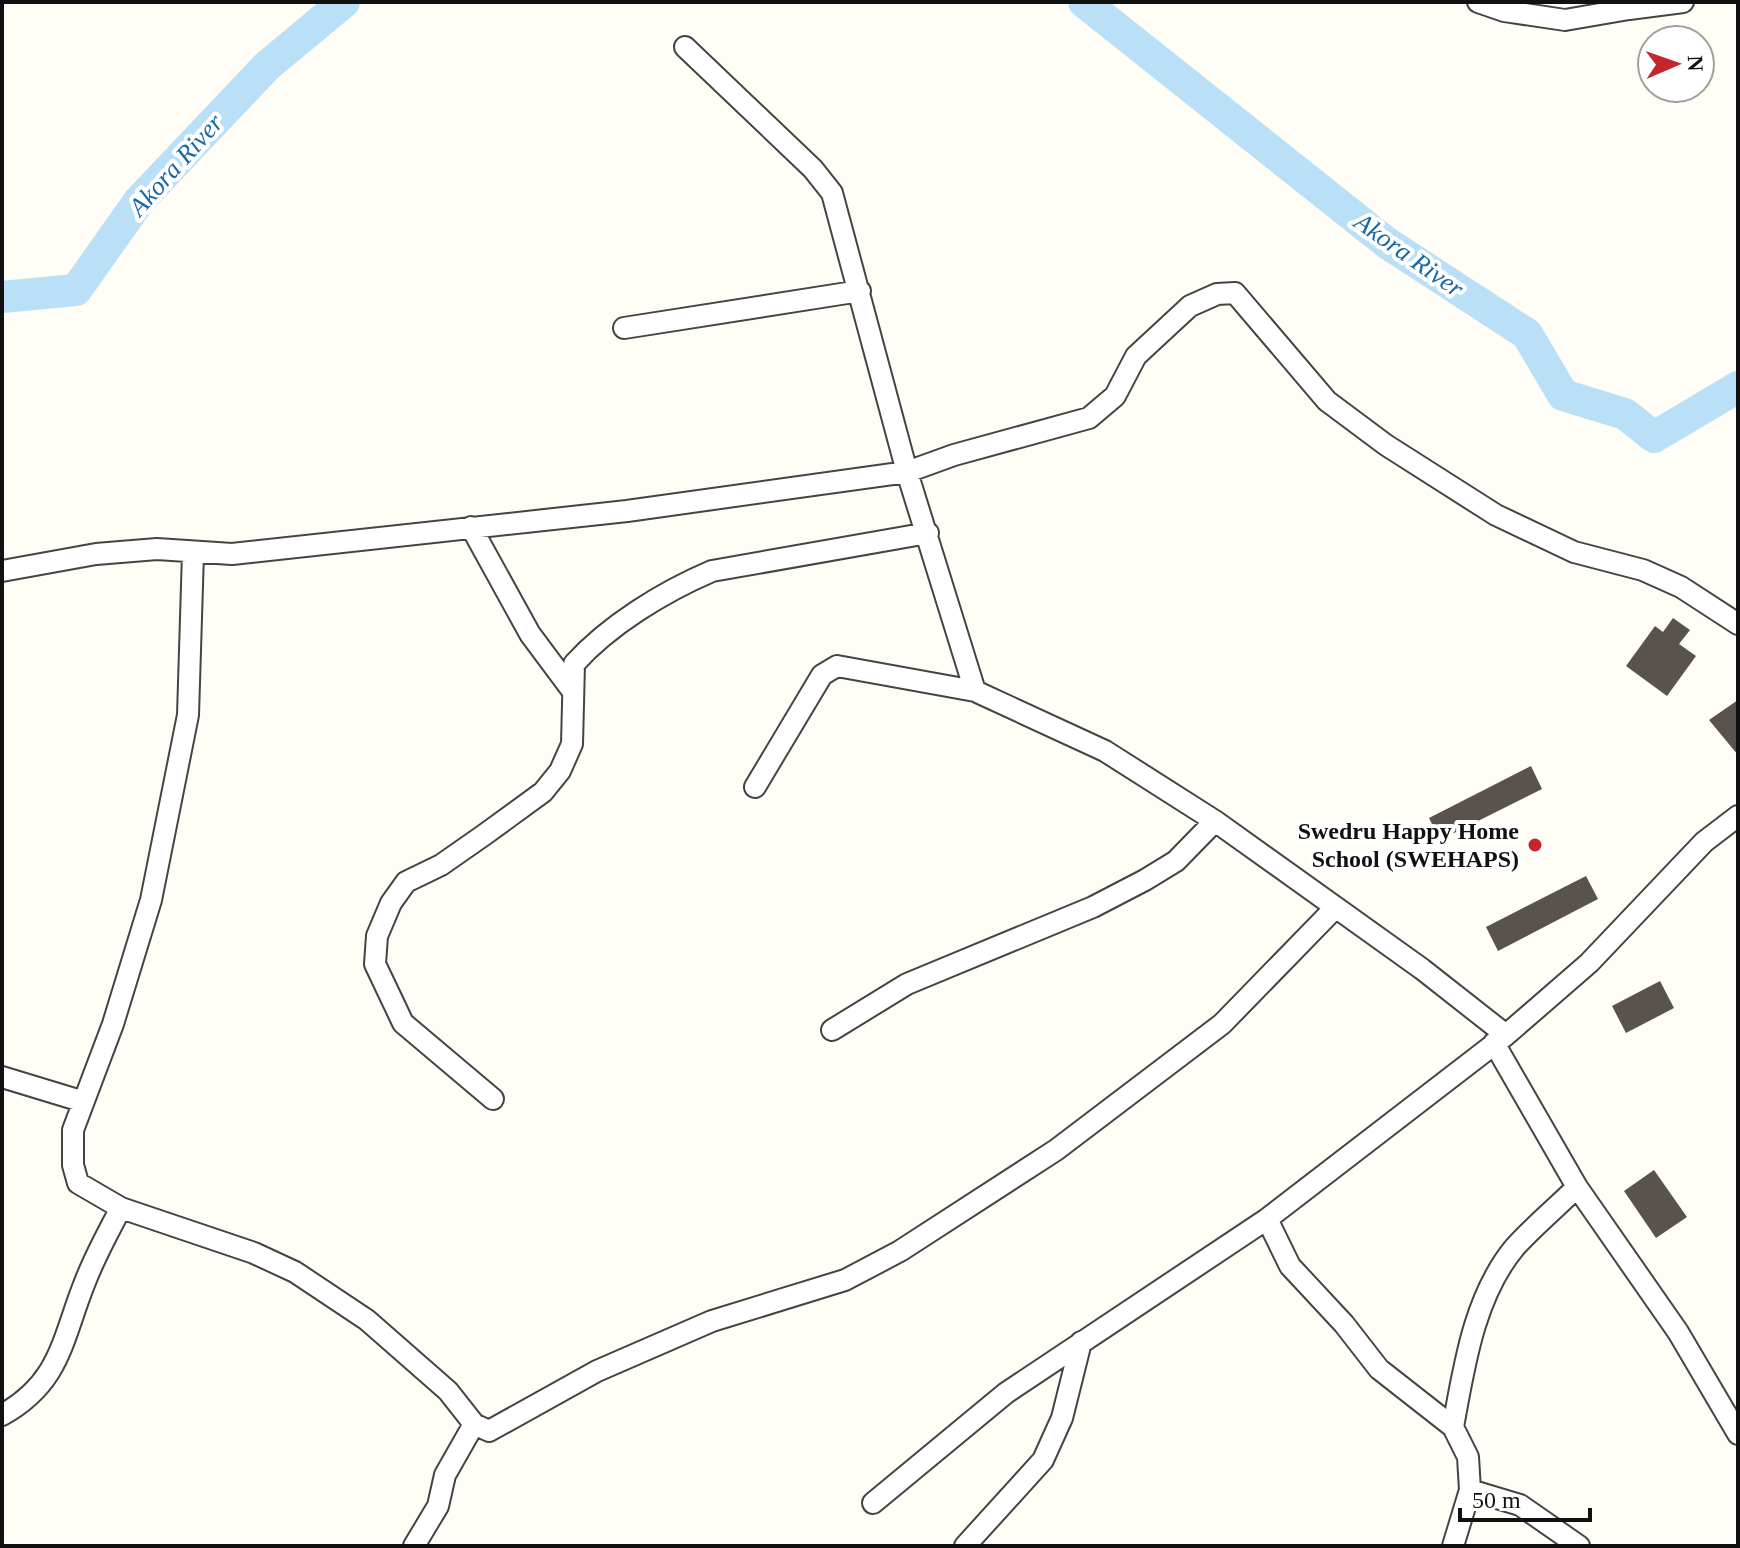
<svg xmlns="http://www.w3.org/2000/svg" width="1740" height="1548" viewBox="0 0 1740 1548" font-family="Georgia,serif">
  <rect width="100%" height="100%" fill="#fffdf5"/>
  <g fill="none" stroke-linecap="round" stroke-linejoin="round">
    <path stroke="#b9e0f7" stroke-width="32" d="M 1084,2 L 1387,243 L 1527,334 L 1563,395 L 1625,414 L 1654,437 L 1738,387
      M 2,297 L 76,290 L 139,201 L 267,66 L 344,2"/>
  </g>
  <path fill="#5a524d" d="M 1673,618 L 1690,630 L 1679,644 L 1696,656 L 1667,696 L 1626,666 L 1655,626 L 1663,632 Z
    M 1738,700 L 1738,755 L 1709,720 Z
    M 1531,766 L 1542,789 L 1440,840 L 1429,818 Z
    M 1586,876 L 1598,899 L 1498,951 L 1486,927 Z
    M 1660,981 L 1674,1008 L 1626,1033 L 1612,1006 Z
    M 1654,1170 L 1687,1217 L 1656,1238 L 1624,1191 Z"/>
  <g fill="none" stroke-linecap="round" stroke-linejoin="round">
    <g stroke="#444" stroke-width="24">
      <path id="minor" d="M 1478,2 L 1504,11 L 1565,20 L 1629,9
        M 1629,2 L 1629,9 L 1683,2
        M 685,47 L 813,169 L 832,193 L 907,472 L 975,691 L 1105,751 L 1215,821 L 1422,969 L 1506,1035
        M 624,328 L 860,291
        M 471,527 L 530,634 L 571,689
        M 193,553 L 188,715 L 151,900 L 113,1024 L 73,1130 L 73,1165 L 78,1183 L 121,1208 L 254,1253 L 295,1272 L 367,1320 L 448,1391 L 474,1424 L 489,1431 L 597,1371 L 712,1321 L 845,1280 L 900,1251 L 1056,1150 L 1222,1024 L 1334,909
        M 2,571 L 96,554 L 157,549 L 232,554 L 627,511 L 907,472 L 954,455 L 1089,418 L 1115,396 L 1136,356 L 1190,306 L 1217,294 L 1235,293 L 1327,401 L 1386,445 L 1496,515 L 1574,552 L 1643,570 L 1681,587 L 1738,624
        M 755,787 L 822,675 L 837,666 L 975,691
        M 832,1030 L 907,984 L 1093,907 L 1145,880 L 1176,861 L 1215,821
        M 1494,1043 L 1577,1187 L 1678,1332 L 1738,1434
        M 2,1077 L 81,1101
        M 493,1099 L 403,1023 L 375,964 L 377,936 L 391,903 L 406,882 L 441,865 L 484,835 L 543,792 L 560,771 L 572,744 L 574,664 C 609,625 663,592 712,571 L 928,533
        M 1267,1219 L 1290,1266 L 1344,1324 L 1379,1369 L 1453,1427 L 1468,1457 L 1470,1490 L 1453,1546
        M 2,1415 C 61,1382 62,1339 85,1282 C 95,1256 108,1232 121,1208
        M 1453,1427 C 1464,1367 1474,1296 1515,1247 C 1534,1226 1557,1207 1577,1187
        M 1470,1490 L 1520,1505 L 1579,1546
        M 873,1503 L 1006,1393 L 1267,1219 L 1506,1035 L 1589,963 L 1704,842 L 1738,816
        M 414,1546 L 438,1506 L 445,1475 L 474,1424
        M 965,1546 L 1043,1460 L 1062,1418 L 1081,1342"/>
    </g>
    <use href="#minor" stroke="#fff" stroke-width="20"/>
  </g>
  <circle fill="#c4262e" stroke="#fff" stroke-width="3" cx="1535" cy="845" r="8"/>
  <g text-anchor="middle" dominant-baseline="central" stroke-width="8" stroke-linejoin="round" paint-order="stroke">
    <g font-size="24" font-weight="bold" fill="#111" stroke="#fff" text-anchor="end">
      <text x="1519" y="831">Swedru Happy Home<tspan x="1519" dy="28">School (SWEHAPS)</tspan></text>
    </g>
    <g font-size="26" font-style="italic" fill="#1768a6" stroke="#fff">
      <text transform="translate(176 165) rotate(-48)">Akora River</text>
      <text transform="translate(1409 255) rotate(35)">Akora River</text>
    </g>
  </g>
  <rect width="1740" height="1548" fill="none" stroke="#111111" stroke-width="8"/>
  <g transform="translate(1676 64) rotate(88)"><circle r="38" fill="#ffffff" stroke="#a0a0a0" stroke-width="2"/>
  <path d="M0-6L14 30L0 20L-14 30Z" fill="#c4262e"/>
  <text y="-12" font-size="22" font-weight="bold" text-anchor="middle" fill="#111111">N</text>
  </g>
  <path d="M1460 1508v12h130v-12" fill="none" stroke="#111111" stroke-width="4"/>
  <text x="1472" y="1508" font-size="24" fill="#111111" stroke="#ffffff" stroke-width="6" paint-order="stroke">50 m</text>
</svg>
